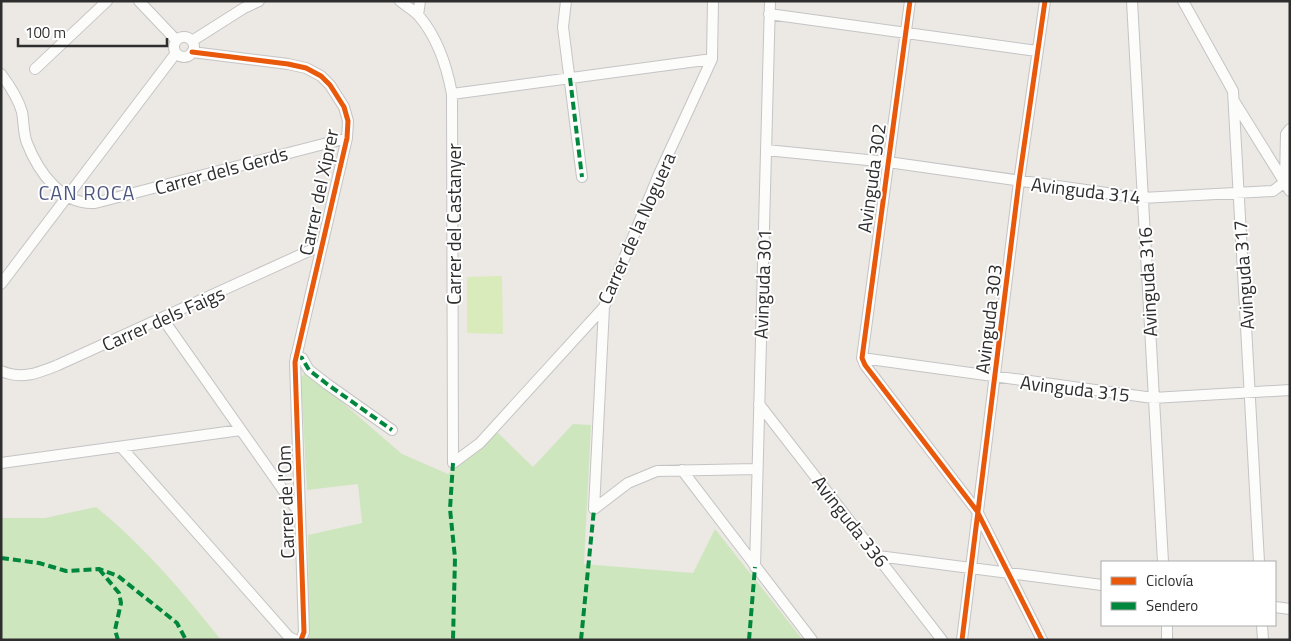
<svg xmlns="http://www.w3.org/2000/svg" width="1291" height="641" viewBox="0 0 1291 641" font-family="'Titillium Web',sans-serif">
  <rect width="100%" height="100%" fill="#ece8e4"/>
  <path fill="#cee6be" d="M 306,371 L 402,454 L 448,474 L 496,431 L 533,467 L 573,424 L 591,425 L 584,564 L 693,573 L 715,529 L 803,640 L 309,640 L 308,535 L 362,523 L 358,484 L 307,490 L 301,378 Z
    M 96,507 C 144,546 183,592 221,640 L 1,640 L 1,518 L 45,518 Z"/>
  <path fill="#d9eabb" d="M 502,276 L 503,334 L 467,333 L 467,277 Z"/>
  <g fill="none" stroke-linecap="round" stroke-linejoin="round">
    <g stroke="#c5c4c5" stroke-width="12">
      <path id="minor" d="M 139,1 L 176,40
        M 400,1 C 406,6 414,10 419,16 C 437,37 447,67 452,94 L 453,463
        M 566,1 L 563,27 L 582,177
        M 910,1 L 862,358 L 865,365 L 977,511 L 1042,640
        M 1132,1 L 1163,562
        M 1183,1 L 1233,91 L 1259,562
        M 769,14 L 1037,51
        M 418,15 L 420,1
        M174 47a10 10 0 1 1 20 0a10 10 0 1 1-20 0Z
        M 192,41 L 244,8 L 259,1
        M 192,52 L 288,64 L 306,68 L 321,76 L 330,85 L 344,107 L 348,121 L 347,138 L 295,362 L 304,632 L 301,640
        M 35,69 L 107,1
        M 1,74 C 10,86 18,98 22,112 C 24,122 23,133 27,143 C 38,171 61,205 95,203 L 347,138
        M 452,94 L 712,59
        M 1234,101 L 1290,191
        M 766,150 L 888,162 L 1142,198 L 1273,191 L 1285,182
        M 1285,181 L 1286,134 L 1290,129
        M 1,284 L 176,53
        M 163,319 L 300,514
        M 296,356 L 302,358 L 309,370 L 327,384 L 392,430
        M 862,358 L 1153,398 L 1290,390
        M 1,371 C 22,380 38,373 58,365 L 322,245
        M 759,404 L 942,640
        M 122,448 L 289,637 L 295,640
        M 1,463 L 241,430
        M 453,463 L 480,443 L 604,307 L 660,172 L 712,59 L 713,1
        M 682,470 L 812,640
        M 594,509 L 604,307
        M 594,509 L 628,483 L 657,471 L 756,469
        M 878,556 L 1102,585
        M 755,567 L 770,1
        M 1275,607 L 1290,609
        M 1167,625 L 1167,640
        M 1262,625 L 1263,640
        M 962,640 L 1019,181 L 1045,1"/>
    </g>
    <use href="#minor" stroke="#fcfcfb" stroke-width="10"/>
    <path stroke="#00873e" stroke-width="4" stroke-dasharray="8 4" stroke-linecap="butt" d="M 570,78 L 582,177
      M 296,356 L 302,358 L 309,370 L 327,384 L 392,430
      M 453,463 L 450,509 L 455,558 L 453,640
      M 1,558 L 39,563 L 66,571 L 99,569 L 118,576 L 177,623 L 186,640
      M 99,569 L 119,593 L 121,603 L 115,630 L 118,640
      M 581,640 L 594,509
      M 749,640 L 755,567"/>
    <g stroke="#fff" stroke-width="8">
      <path id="cycleway" d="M 910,1 L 862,358 L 865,365 L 977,511 L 1042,640
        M 192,52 L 288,64 L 306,68 L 321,76 L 330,85 L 344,107 L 348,121 L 347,138 L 295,362 L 304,632 L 301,640
        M 962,640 L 1019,181 L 1045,1"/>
    </g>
    <use href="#cycleway" stroke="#e8590c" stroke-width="5"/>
  </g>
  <g text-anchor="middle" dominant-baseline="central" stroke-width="4" stroke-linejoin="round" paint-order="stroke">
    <g font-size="19" fill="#2e2e2e" stroke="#fff">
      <text transform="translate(221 170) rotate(-15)">Carrer dels Gerds</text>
      <text transform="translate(871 178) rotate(-82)">Avinguda 302</text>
      <text transform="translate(1086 190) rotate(7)">Avinguda 314</text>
      <text transform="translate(318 192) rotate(-78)">Carrer del Xiprer</text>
      <text transform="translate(453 224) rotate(-90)">Carrer del Castanyer</text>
      <text transform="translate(636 228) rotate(-66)">Carrer de la Noguera</text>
      <text transform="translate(1243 275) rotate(-94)">Avinguda 317</text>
      <text transform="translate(1147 282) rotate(-93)">Avinguda 316</text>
      <text transform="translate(762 284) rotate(-88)">Avinguda 301</text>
      <text transform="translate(163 318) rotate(-24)">Carrer dels Faigs</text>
      <text transform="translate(988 319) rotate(-83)">Avinguda 303</text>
      <text transform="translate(1075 388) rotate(7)">Avinguda 315</text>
      <text transform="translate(285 502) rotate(-92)">Carrer de l'Om</text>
      <text transform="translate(851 521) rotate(52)">Avinguda 336</text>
    </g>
    <g font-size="20" letter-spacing="1" fill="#4d5680" stroke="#fff">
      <text x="87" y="192">CAN ROCA</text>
    </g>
  </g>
  <rect width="1291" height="641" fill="none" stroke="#2e2e2e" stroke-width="5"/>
  <rect x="1101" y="561" width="175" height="65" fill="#ffffff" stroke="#ababab"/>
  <rect x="1111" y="577" width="25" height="8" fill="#e8590c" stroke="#ababab"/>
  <text x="1146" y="586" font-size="15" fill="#2e2e2e">Ciclovía</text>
  <rect x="1111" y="602" width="25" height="8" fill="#00873e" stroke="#ababab"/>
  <text x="1146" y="611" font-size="15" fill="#2e2e2e">Sendero</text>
  <path d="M18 38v8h149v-8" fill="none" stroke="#2e2e2e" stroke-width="2.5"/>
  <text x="25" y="38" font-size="15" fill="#2e2e2e" stroke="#ffffff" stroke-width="4" paint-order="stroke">100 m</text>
</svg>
